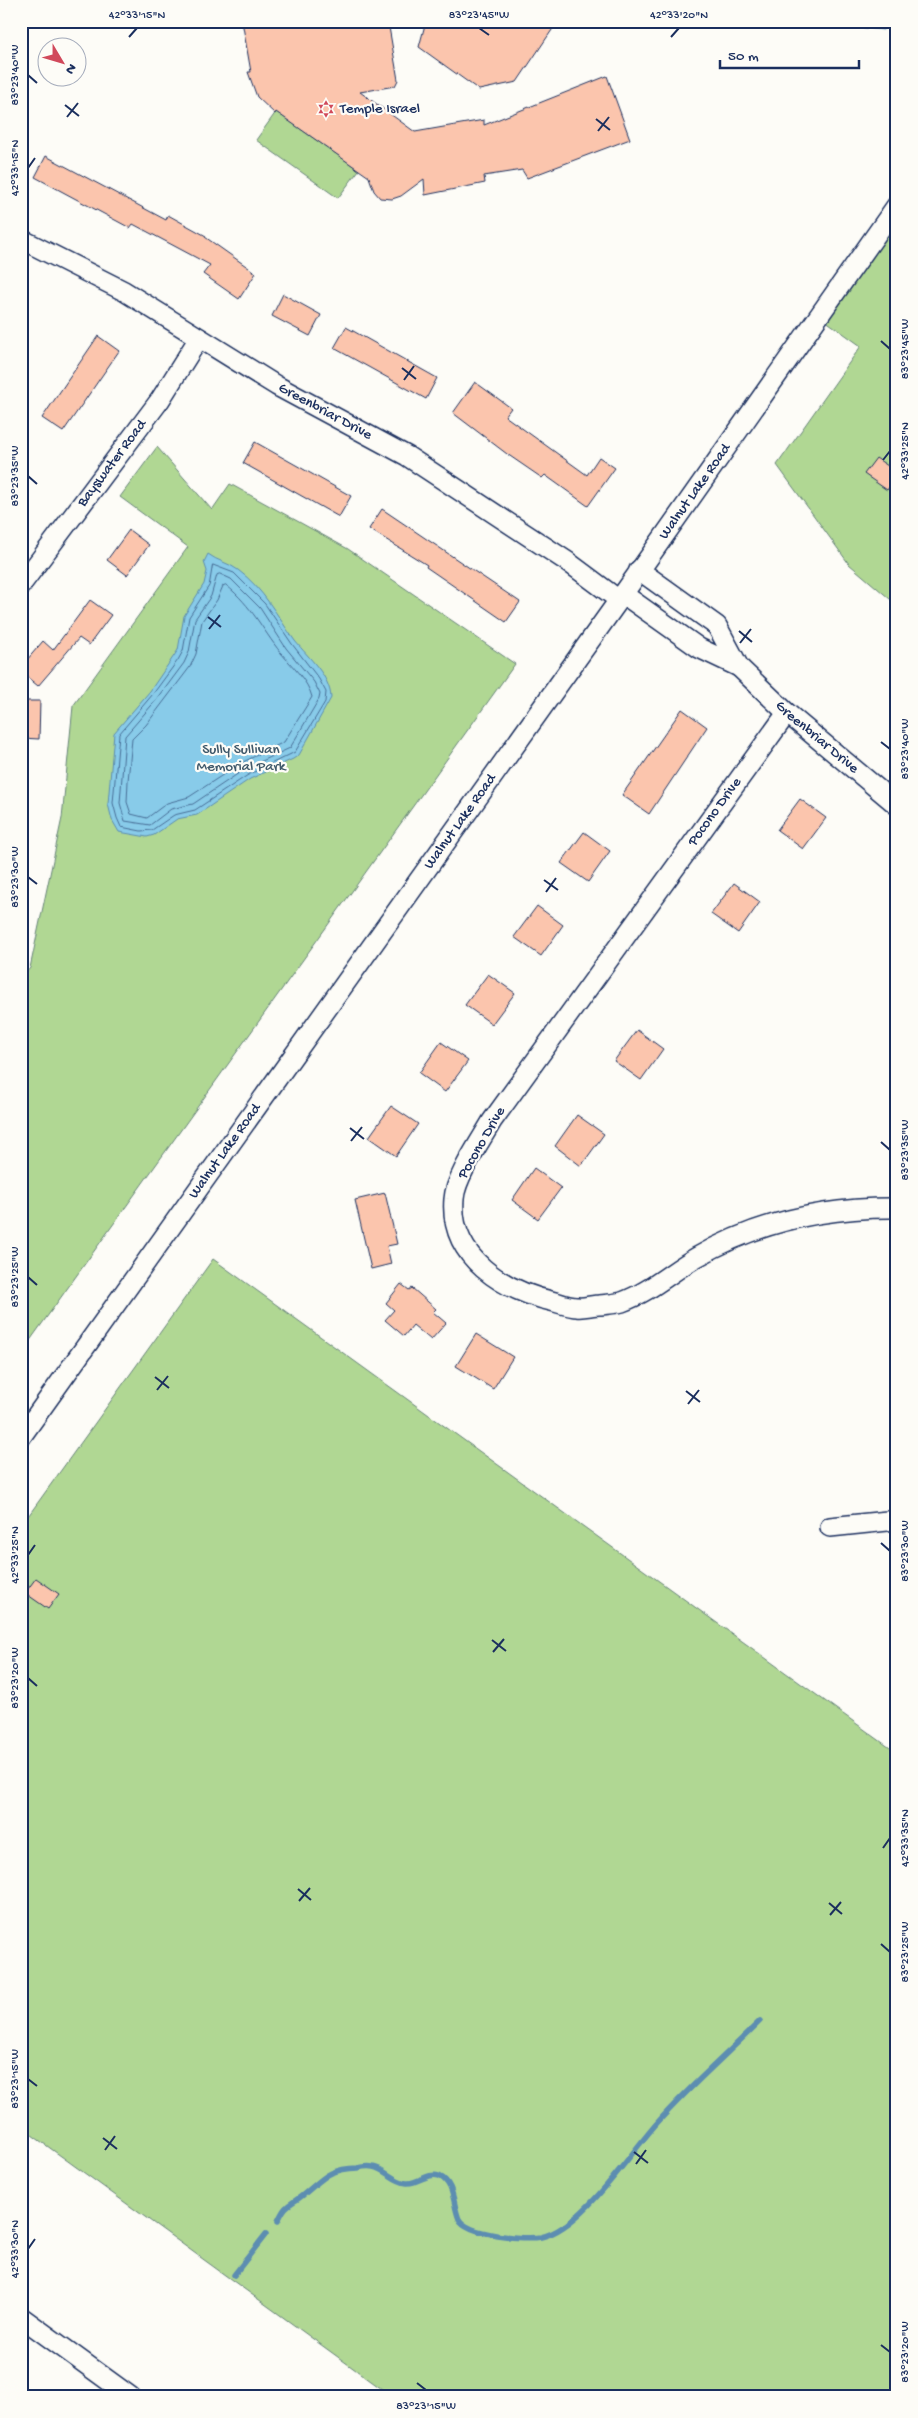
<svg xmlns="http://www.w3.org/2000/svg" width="918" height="2418" viewBox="0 0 918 2418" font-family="'Gochi Hand',sans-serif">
  <rect width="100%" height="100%" fill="#fdfcf7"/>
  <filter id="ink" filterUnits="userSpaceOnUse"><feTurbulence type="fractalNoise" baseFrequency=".02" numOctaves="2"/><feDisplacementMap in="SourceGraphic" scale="10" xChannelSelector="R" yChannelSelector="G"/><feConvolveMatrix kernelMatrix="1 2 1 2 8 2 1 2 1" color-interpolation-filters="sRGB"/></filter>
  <g filter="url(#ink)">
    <path fill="#b0d793" stroke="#668378" d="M 276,112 L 359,170 L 338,198 L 256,140 Z
      M 897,212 L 897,605 L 849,564 L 777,465 L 861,346 L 822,318 Z
      M 157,447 L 212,510 L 230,484 L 348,549 L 515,664 L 21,1353 L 21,979 L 30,968 L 62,818 L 73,706 L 188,547 L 120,497 Z
      M 213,1259 L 897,1753 L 897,2397 L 393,2397 L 21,2127 L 21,1526 Z"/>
    <path fill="#88cbe9" stroke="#5c8db1" d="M 839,21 L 894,21 L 883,30 L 857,27 Z
      M 208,554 C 217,561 229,563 238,570 C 264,589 277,616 295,641 C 309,658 330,676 331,698 L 299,755 L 293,759 L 250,779 L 197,815 L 177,819 L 154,835 L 147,837 L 119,832 L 112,820 L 108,804 L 114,733 L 150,691 L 178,650 L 184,616 L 204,584 L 207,571 L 204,562 Z"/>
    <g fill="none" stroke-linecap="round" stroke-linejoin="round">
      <path stroke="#476d96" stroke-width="1" d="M 213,565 L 234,573 L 265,604 L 292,644 L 319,679 L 326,692 L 325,702 L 295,752 L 291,754 L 248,775 L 195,810 L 174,815 L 152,830 L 141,831 L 121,827 L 117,818 L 113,803 L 119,734 L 153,694 L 178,660 L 183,651 L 189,617 L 209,586 Z
        M 220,574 L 231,579 L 260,608 L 286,648 L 314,682 L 320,694 L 319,699 L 290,748 L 245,769 L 193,804 L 171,809 L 150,825 L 125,821 L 120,803 L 125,736 L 158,698 L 184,663 L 189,652 L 195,619 L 211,596 L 217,575 Z
        M 226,585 C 253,607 261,628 281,653 C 292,666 308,681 312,697 L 284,742 L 241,763 L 189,797 L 167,803 L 147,818 L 131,814 L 127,802 L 128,781 L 132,739 L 146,725 L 190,667 L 196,654 L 202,621 L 217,600 L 223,586 Z"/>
      <path stroke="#5c8db1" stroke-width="5.5" d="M 278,2221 C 287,2202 288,2207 303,2195 C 325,2177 328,2169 358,2168 C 362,2167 368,2166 373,2167 C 385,2169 394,2182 407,2183 C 418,2184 428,2172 439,2176 C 455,2183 453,2206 459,2219 C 467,2235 525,2240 541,2237 C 583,2228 629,2154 658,2122 C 689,2087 726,2055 760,2021
        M 234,2275 L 266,2234"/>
    </g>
    <path fill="#fbc5ad" stroke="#1b2f5e" d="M 242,21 L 388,21 L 398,80 L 395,86 L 360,92 L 415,132 L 484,120 L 484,125 L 607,76 L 630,139 L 527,178 L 522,170 L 484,176 L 485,183 L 425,195 L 424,179 L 401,196 L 392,199 L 380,198 L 374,191 L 369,177 L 276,112 L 275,114 L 257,97 L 248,72 L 251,72 Z
      M 426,21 L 558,21 L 517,82 L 479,90 L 419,47 Z
      M 46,156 L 166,220 L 168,215 L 206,236 L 205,237 L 256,273 L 239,299 L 203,274 L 210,265 L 133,224 L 130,228 L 35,177 Z
      M 283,294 L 321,315 L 310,336 L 272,316 Z
      M 346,327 L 437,378 L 426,399 L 334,348 Z
      M 98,336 L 119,351 L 63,432 L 42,418 Z
      M 475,382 L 511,408 L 505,416 L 587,475 L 599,457 L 615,468 L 588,506 L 545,475 L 542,478 L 507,454 L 453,413 Z
      M 255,442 L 351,496 L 339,517 L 243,463 Z
      M 876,458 L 897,472 L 897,477 L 887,490 L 864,474 Z
      M 382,509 L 520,602 L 506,622 L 426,567 L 427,565 L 369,529 Z
      M 129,530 L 149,545 L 127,575 L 107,560 Z
      M 90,600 L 111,615 L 89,645 L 79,638 L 38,686 L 21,672 L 21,667 L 43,641 L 53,650 Z
      M 21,701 L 40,701 L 39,739 L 21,738 Z
      M 682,709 L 707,727 L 649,814 L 622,795 Z
      M 800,799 L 826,818 L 803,849 L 777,830 Z
      M 584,832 L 610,851 L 588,882 L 561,863 Z
      M 734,883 L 760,902 L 738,933 L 711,914 Z
      M 537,906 L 563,925 L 541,956 L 514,937 Z
      M 488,974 L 515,993 L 492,1024 L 465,1005 Z
      M 637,1030 L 663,1049 L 641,1080 L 614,1061 Z
      M 441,1042 L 468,1061 L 445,1092 L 419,1073 Z
      M 391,1106 L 418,1124 L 396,1156 L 369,1137 Z
      M 577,1115 L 604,1134 L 581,1166 L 555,1146 Z
      M 534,1168 L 561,1188 L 538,1219 L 512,1200 Z
      M 385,1193 L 397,1244 L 387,1246 L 391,1264 L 371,1269 L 355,1200 Z
      M 401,1284 L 409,1290 L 412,1288 L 436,1309 L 433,1312 L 446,1323 L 431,1340 L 413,1325 L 404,1336 L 385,1320 L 394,1310 L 386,1303 Z
      M 476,1334 L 513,1357 L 493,1389 L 456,1366 Z
      M 36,1578 L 59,1594 L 48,1609 L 25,1593 Z"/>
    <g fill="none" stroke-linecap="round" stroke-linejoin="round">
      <g stroke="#1b2f5e" stroke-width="22">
        <g id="minor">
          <path id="s1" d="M 21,239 L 124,291 L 277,386 L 407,456 L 568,562 L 619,600"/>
          <path id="s2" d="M 21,585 L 160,400 L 199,338"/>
          <path d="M 623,594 L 699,648 L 739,667 L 717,626 L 639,570"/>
          <path id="s3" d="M 739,667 L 787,713 L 897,805"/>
          <path d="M 787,713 L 492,1121 C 481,1140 455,1178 454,1199 C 449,1258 504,1291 555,1302 C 562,1304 570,1307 577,1307 C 584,1308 592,1305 600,1305 C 607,1304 615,1304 622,1302 C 650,1292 672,1271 697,1257 C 758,1222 826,1207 897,1208"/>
          <path id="s4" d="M 21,1437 L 619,600 L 897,205"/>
          <path d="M 830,1527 L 897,1520"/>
          <path d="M 21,2317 L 131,2397"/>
        </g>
      </g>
      <use href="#minor" stroke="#fdfcf7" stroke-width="19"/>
    </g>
  </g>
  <path fill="none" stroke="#1b2f5e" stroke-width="2" d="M 479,28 L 489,35M 129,37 L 137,28M 671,37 L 679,28M 28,75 L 37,83M 65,105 L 79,116M 67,117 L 78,103M 596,119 L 610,130M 598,131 L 609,117M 28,168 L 35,158M 881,341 L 890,349M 402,368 L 416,379M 404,380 L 414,366M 883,460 L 890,451M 28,476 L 37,484M 208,617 L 221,627M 209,629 L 220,615M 739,631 L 752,642M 740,643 L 751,629M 881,742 L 890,749M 28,877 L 37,884M 544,880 L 558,890M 546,892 L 556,878M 350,1128 L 364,1139M 351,1141 L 362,1127M 881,1142 L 890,1150M 28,1277 L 37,1285M 155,1377 L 169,1388M 157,1390 L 168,1376M 686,1391 L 700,1402M 688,1404 L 699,1390M 881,1543 L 890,1551M 28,1555 L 35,1545M 492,1640 L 506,1651M 493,1652 L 504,1639M 28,1678 L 37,1686M 883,1848 L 890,1838M 298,1889 L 311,1900M 299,1901 L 310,1888M 829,1903 L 842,1914M 830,1915 L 841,1902M 881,1944 L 890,1952M 28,2079 L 37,2086M 103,2138 L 117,2149M 105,2150 L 115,2136M 634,2152 L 648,2163M 636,2164 L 646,2150M 28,2249 L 35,2239M 881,2345 L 890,2352M 417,2383 L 426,2390"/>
  <defs>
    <g id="synagogue-bare" transform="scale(1.35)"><path d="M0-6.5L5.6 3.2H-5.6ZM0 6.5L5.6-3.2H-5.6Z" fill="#d1495b" stroke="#fdfcf7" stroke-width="2.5" paint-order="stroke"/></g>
  </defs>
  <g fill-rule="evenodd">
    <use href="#synagogue-bare" x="326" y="109"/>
  </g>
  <g text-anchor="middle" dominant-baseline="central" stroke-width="4.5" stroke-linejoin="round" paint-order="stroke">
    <g font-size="15" fill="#1b2f5e" stroke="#fdfcf7" text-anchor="start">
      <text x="340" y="109">Temple Israel</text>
    </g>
    <g font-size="15" fill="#1b2f5e" stroke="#fdfcf7">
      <text stroke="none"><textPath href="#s1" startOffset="350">Greenbriar Drive</textPath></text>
      <text stroke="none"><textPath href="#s2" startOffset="152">Bayswater Road</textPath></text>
      <text stroke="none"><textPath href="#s4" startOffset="1161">Walnut Lake Road</textPath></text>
      <text stroke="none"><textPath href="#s3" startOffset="105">Greenbriar Drive</textPath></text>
      <text transform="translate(715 812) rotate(-54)">Pocono Drive</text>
      <text stroke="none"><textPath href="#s4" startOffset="756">Walnut Lake Road</textPath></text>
      <text transform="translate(482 1143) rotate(-60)">Pocono Drive</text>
      <text stroke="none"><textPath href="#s4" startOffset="351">Walnut Lake Road</textPath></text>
    </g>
    <g font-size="15" fill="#40596b" stroke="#fdfcf7">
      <text x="241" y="750">Sully Sullivan<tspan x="241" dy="17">Memorial Park</tspan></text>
    </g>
  </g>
  <rect width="918" height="2418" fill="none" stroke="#fdfcf7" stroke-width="55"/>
  <g transform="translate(62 62) rotate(128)"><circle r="24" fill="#fdfcf7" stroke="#a3aaba"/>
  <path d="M0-4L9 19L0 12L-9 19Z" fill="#d1495b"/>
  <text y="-8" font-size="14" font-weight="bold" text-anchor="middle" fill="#1b2f5e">N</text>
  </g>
  <path d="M720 60v8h139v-8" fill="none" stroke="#1b2f5e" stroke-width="2.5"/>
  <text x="728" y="60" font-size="15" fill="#1b2f5e" stroke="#fdfcf7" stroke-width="4" paint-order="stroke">50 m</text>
  <rect x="28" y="28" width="862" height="2362" fill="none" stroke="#1b2f5e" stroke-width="2"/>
  <g font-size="12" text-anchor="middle" fill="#1b2f5e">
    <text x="137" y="18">42°33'15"N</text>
    <text x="479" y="18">83°23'45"W</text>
    <text x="679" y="18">42°33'20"N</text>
    <text transform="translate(14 75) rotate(-90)" y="4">83°23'40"W</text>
    <text transform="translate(14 168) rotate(-90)" y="4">42°33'15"N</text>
    <text transform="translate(904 349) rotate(-90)" y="4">83°23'45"W</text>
    <text transform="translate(904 451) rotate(-90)" y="4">42°33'25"N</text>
    <text transform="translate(14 476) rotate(-90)" y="4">83°23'35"W</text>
    <text transform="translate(904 749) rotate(-90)" y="4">83°23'40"W</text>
    <text transform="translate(14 877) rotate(-90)" y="4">83°23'30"W</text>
    <text transform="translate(904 1150) rotate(-90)" y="4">83°23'35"W</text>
    <text transform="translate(14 1277) rotate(-90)" y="4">83°23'25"W</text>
    <text transform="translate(904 1551) rotate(-90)" y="4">83°23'30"W</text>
    <text transform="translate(14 1555) rotate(-90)" y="4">42°33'25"N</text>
    <text transform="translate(14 1678) rotate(-90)" y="4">83°23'20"W</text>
    <text transform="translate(904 1838) rotate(-90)" y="4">42°33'35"N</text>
    <text transform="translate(904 1952) rotate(-90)" y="4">83°23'25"W</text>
    <text transform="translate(14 2079) rotate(-90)" y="4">83°23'15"W</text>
    <text transform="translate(14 2249) rotate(-90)" y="4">42°33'30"N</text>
    <text transform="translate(904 2352) rotate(-90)" y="4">83°23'20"W</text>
    <text x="426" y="2409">83°23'15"W</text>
  </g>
</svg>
